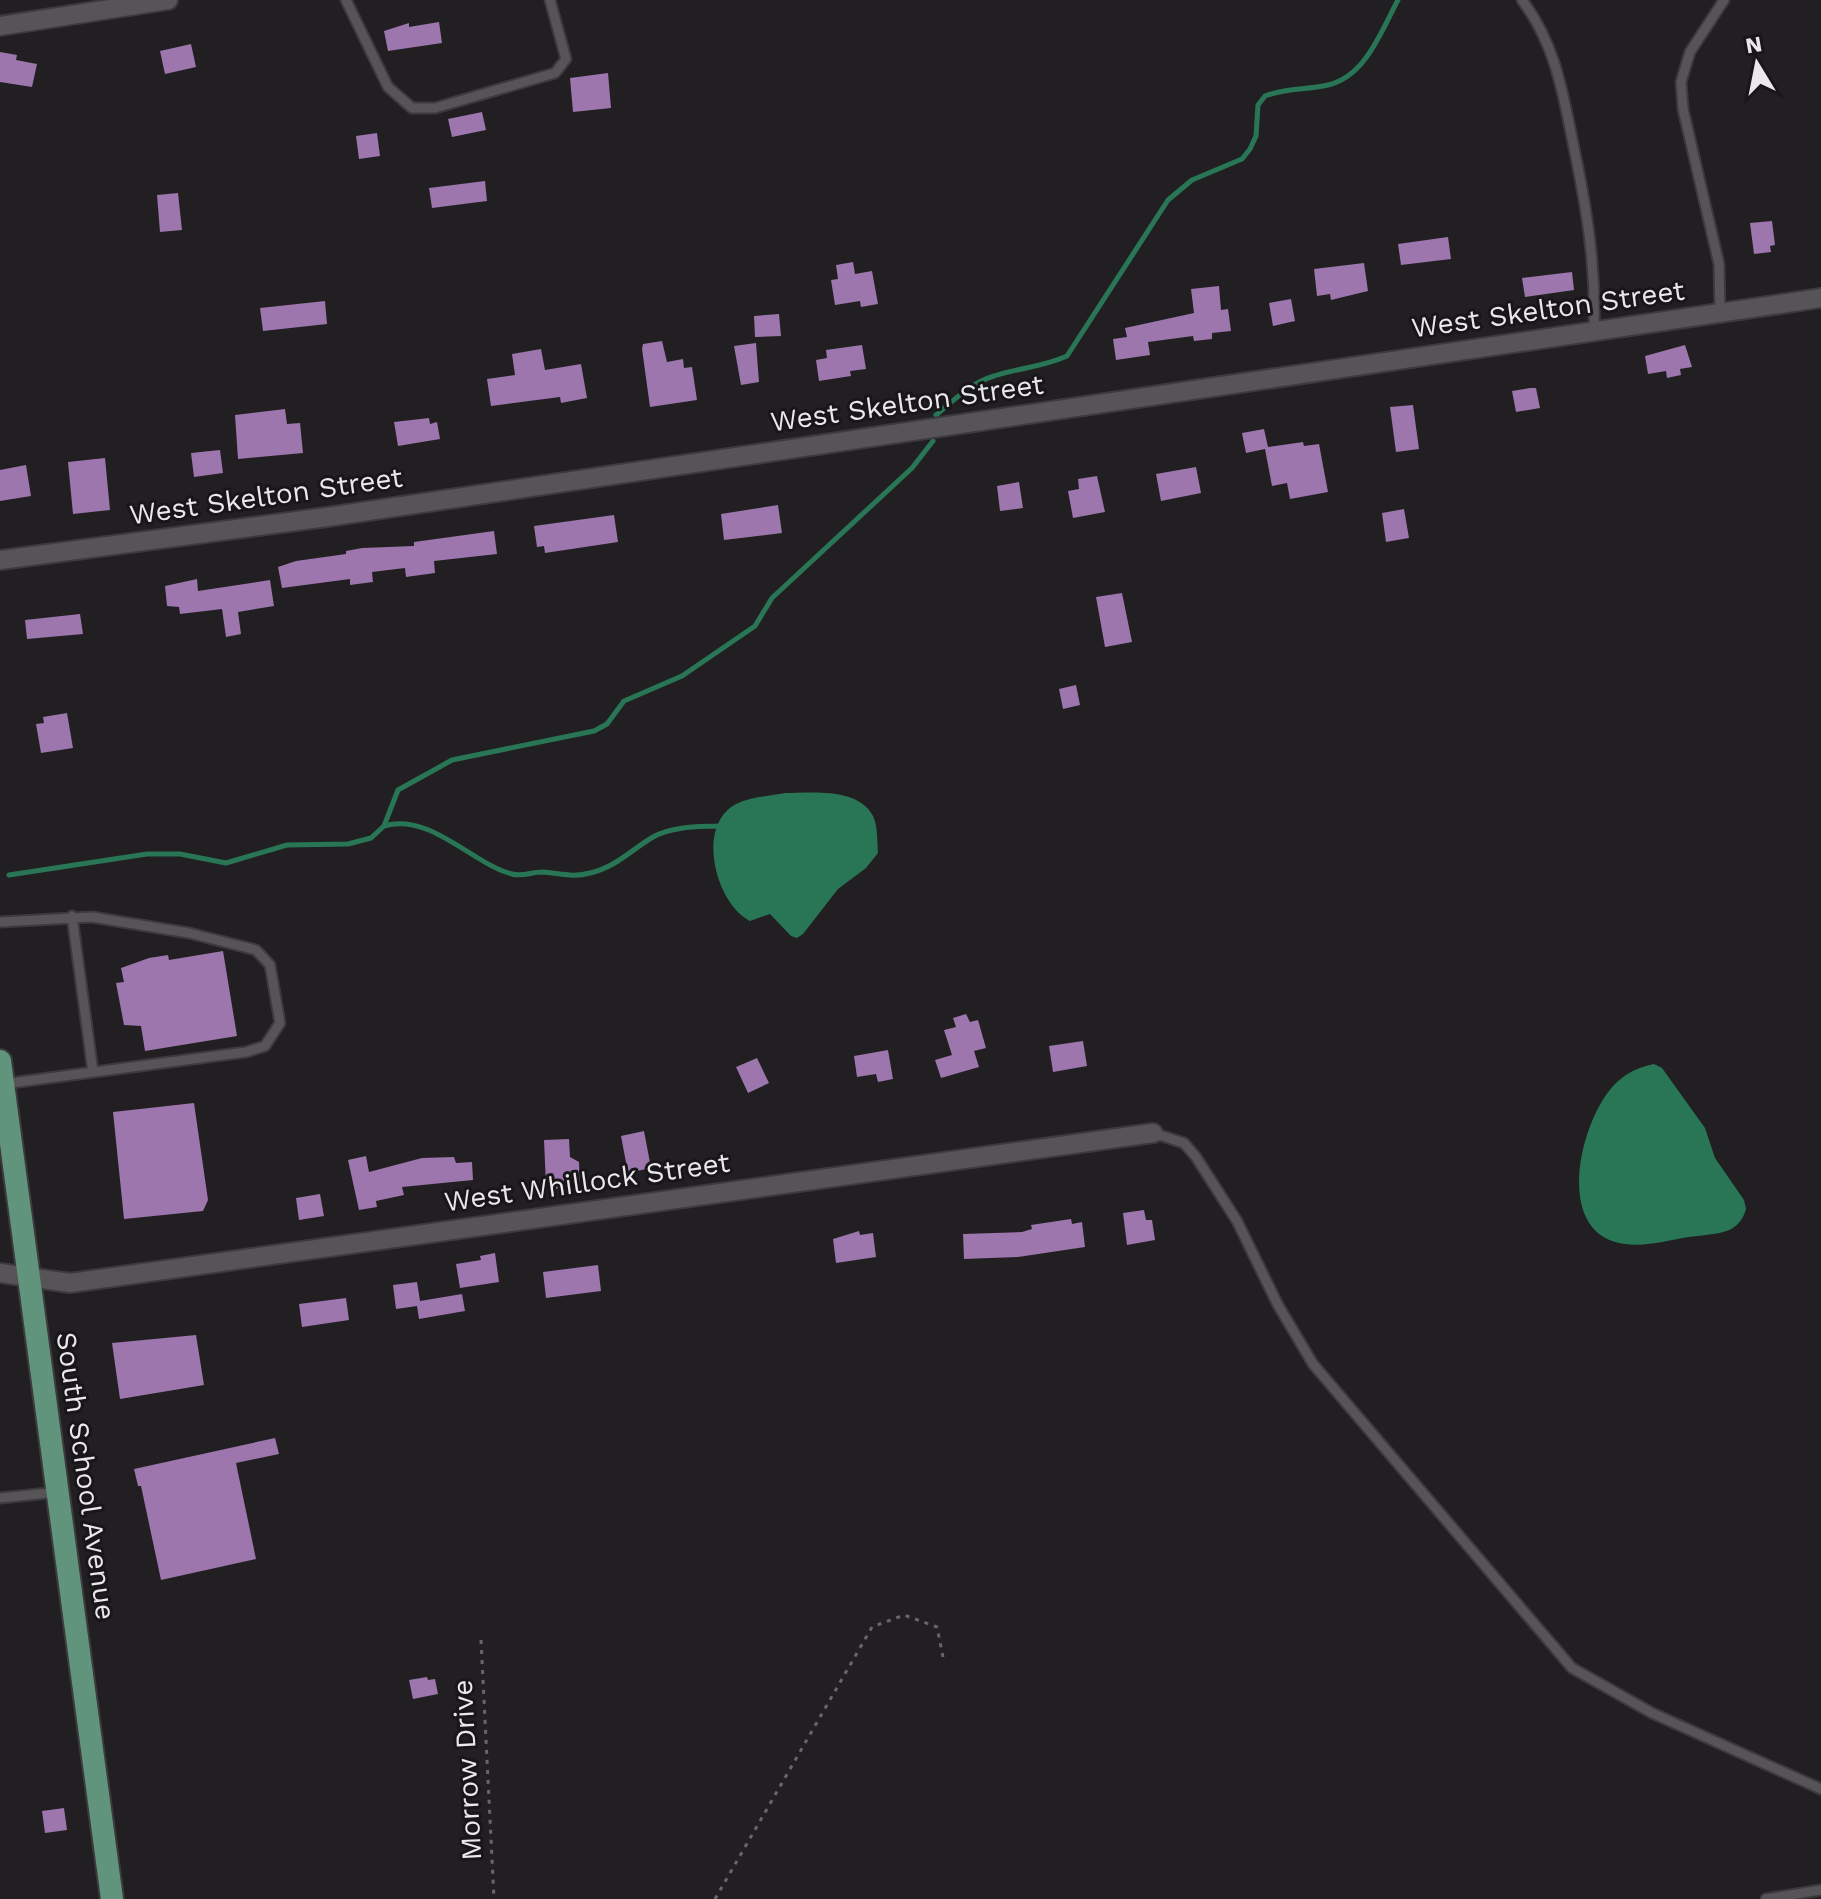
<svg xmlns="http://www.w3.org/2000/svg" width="1821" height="1899" viewBox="0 0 1821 1899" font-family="'Work Sans',sans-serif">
  <rect width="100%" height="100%" fill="#211f22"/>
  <path fill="#297656" d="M 785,793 C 811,793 858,787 873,816 C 878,826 877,842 878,853 L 866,868 L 838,889 L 803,934 L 797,938 L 791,936 L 770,914 L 750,921 C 716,904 695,826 736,804 C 750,797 770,796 785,793 Z
    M 1654,1064 L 1662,1068 L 1705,1128 L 1715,1158 L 1744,1200 L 1746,1209 C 1739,1234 1719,1233 1698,1236 C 1672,1238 1646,1249 1619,1243 C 1553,1229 1581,1117 1616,1083 C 1628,1072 1639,1067 1654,1064 Z"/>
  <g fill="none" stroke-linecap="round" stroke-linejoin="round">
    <path stroke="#297656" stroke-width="5" d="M 936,415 C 954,400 971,383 994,376 C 1018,368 1043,367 1067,356 L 1168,200 L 1192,180 L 1242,159 L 1250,149 L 1256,136 L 1258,105 L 1265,96 C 1285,88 1307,90 1328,85 C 1366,76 1381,31 1398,0
      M 384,826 C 430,812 474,865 512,874 C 522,877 532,872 542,872 C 559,873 573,878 590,873 C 616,867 631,850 653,837 C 672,826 698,827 719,826
      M 9,875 L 147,854 L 180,854 L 226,863 L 287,845 L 348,844 L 371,838 L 384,826 L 398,790 L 452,760 L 594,731 L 607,724 L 624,701 L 682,676 L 755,626 L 772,598 L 912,468 L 933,441"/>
  </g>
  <path fill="#9c76ac" d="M 439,22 L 442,43 L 388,51 L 384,31 L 409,23 L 409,27 Z
    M 191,44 L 196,67 L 165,74 L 160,51 Z
    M 0,52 L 17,55 L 16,60 L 37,64 L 32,87 L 0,82 Z
    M 608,73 L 611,108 L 573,112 L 570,78 Z
    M 482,112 L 486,130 L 452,137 L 448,119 Z
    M 377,133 L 380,156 L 359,159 L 356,136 Z
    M 485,181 L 487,201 L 432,208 L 429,188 Z
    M 178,193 L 182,230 L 160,232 L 157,195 Z
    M 1772,221 L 1775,245 L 1770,246 L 1771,252 L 1754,254 L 1750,223 Z
    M 1448,237 L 1451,259 L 1401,265 L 1398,244 Z
    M 853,262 L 855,274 L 872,271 L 878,304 L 861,307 L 860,301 L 835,305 L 831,280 L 838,279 L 836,265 Z
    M 1364,263 L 1368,291 L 1331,300 L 1330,294 L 1317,296 L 1314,269 Z
    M 1572,272 L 1574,290 L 1525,297 L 1522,278 Z
    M 1219,286 L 1221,310 L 1228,309 L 1231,331 L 1212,333 L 1212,339 L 1194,341 L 1193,336 L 1148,342 L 1150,355 L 1116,360 L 1113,339 L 1127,337 L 1125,328 L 1194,313 L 1191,289 Z
    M 1291,299 L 1295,321 L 1273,326 L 1269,303 Z
    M 325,301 L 327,324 L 263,331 L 260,308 Z
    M 779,314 L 781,336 L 755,337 L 754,316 Z
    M 662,341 L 667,362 L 683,359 L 684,368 L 692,367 L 697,400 L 650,407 L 642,349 L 643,344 Z
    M 756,343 L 759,382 L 741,385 L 734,346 Z
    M 862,345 L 866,369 L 850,371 L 851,376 L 819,381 L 816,360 L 827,358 L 826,350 Z
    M 1685,345 L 1692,367 L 1680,369 L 1681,375 L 1667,378 L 1666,371 L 1648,374 L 1645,356 Z
    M 541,349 L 545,370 L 581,364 L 587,398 L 561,403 L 560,397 L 491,406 L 487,379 L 515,375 L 512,354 Z
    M 1530,388 L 1536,388 L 1540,408 L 1516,412 L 1512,391 Z
    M 1413,405 L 1419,449 L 1396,452 L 1390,407 Z
    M 285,409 L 287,424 L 300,423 L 303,453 L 238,459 L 235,415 Z
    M 429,418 L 430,424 L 437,422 L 440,439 L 398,446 L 394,422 Z
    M 1264,429 L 1268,447 L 1303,442 L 1304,446 L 1319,444 L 1328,492 L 1290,499 L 1287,483 L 1272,486 L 1265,449 L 1246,453 L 1242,433 Z
    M 220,450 L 223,473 L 194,477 L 191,453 Z
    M 105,458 L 110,510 L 73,514 L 68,462 Z
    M 26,465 L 31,496 L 0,501 L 0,470 Z
    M 1196,467 L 1201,493 L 1161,501 L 1156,474 Z
    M 1097,476 L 1105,512 L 1073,518 L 1068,491 L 1079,489 L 1078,479 Z
    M 1019,482 L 1023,508 L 1000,511 L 997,486 Z
    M 778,505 L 782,533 L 724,540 L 721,514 Z
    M 1404,509 L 1409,538 L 1386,542 L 1382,513 Z
    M 614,515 L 618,542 L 545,553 L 544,546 L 537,547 L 534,526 Z
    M 494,531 L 497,554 L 434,561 L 435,573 L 406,577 L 405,568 L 372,572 L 373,582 L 350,585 L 350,579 L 282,588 L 278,567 L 296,561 L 346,554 L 346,551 L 362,548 L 414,546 L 414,542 Z
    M 197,579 L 198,591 L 270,580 L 274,606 L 238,612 L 241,634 L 226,637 L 222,609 L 180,614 L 179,607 L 167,606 L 165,586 Z
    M 1122,593 L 1132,642 L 1105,647 L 1096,597 Z
    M 80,614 L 83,634 L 27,639 L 25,620 Z
    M 1076,685 L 1080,705 L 1063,709 L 1059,689 Z
    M 67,713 L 73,748 L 41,753 L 36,724 L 44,723 L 43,717 Z
    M 223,951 L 237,1036 L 145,1051 L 141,1026 L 124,1025 L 116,983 L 124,982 L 121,968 L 149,958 L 168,955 L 169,960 Z
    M 966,1014 L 970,1022 L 978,1020 L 986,1048 L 974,1051 L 979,1067 L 941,1078 L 935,1060 L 952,1055 L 944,1030 L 956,1027 L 953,1018 Z
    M 1083,1041 L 1087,1066 L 1053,1072 L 1049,1046 Z
    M 888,1050 L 893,1079 L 878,1082 L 876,1074 L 857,1077 L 854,1056 Z
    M 757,1058 L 769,1083 L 748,1093 L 736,1067 Z
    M 194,1103 L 208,1200 L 203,1211 L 124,1219 L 113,1112 Z
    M 644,1131 L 651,1168 L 628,1173 L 621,1136 Z
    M 569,1139 L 570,1157 L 579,1162 L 580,1184 L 551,1190 L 551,1186 L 546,1186 L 544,1140 Z
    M 366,1156 L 369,1172 L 422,1158 L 454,1157 L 456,1163 L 472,1162 L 473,1180 L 402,1187 L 404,1195 L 376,1201 L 377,1207 L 359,1210 L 348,1160 Z
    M 320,1194 L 324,1216 L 299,1220 L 296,1198 Z
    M 1144,1210 L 1146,1220 L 1152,1220 L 1155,1240 L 1127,1245 L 1123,1213 Z
    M 1071,1219 L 1072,1224 L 1082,1222 L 1085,1247 L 1018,1257 L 964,1259 L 963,1234 L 1022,1232 L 1032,1229 L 1031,1225 Z
    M 859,1231 L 860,1235 L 873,1233 L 876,1257 L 836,1263 L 833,1239 Z
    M 495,1253 L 499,1282 L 460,1288 L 456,1264 L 481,1260 L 480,1256 Z
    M 598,1265 L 601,1291 L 546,1298 L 543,1272 Z
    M 417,1282 L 420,1301 L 462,1294 L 465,1311 L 419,1319 L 417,1306 L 396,1309 L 393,1285 Z
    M 346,1298 L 349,1320 L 302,1327 L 299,1304 Z
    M 196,1335 L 204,1385 L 120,1399 L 112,1343 Z
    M 275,1438 L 279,1454 L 236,1463 L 256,1559 L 161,1580 L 141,1486 L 138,1486 L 134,1469 Z
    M 427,1677 L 428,1680 L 435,1679 L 438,1694 L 413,1699 L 409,1680 Z
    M 64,1808 L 67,1830 L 45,1833 L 42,1811 Z"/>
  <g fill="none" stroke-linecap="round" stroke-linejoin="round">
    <g stroke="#3c3a3d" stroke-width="13">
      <path id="service" d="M 346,0 L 388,87 L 412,108 L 435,108 L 555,73 L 566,59 L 550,0
        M 1522,0 C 1556,45 1563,94 1574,148 C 1587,210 1596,267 1594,330
        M 1720,312 L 1719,264 L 1683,109 L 1681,82 L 1690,52 L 1724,0
        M 72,916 L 93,1072
        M 0,922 L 92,917 L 189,933 L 256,950 L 270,965 L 280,1023 L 265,1046 L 246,1052 L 3,1084
        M 1153,1133 L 1184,1143 L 1196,1157 L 1237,1221 L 1278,1305 L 1313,1364 L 1572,1668 L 1652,1713 L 1821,1789
        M 0,1498 L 58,1492
        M 1766,1899 L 1821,1890"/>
    </g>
    <g stroke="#3c3a3d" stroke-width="22">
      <path id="minor" d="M 0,26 L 168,0
        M 0,560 L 327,517 L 1821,298
        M 0,1273 L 70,1283 L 1153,1133"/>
    </g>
    <g stroke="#3c3a3d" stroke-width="26">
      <path id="primary" d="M 0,1061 L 112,1899"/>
    </g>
    <path stroke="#686669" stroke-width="3" stroke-dasharray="4 6" stroke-linecap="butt" d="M 481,1640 L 494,1899
      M 715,1899 L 872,1627 L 904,1615 L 937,1627 L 943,1657"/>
    <use href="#service" stroke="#575458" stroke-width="9"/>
    <use href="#minor" stroke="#575458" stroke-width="18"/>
    <use href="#primary" stroke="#61947d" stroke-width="22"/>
  </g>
  <g text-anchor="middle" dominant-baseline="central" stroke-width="6" stroke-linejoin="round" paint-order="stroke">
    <g font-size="28" fill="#eae8eb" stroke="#181619">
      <text transform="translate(1548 309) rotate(-8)">West Skelton Street</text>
      <text transform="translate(907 403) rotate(-8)">West Skelton Street</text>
      <text transform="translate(266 496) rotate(-8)">West Skelton Street</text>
      <text transform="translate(587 1182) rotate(-8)">West Whillock Street</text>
      <text transform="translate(86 1476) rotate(82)">South School Avenue</text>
      <text transform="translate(467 1770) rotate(-93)">Morrow Drive</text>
    </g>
  </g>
  <g transform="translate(1757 64) rotate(350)" stroke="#181619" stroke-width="6" paint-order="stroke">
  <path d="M0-6L14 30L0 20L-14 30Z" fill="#eae8eb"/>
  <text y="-12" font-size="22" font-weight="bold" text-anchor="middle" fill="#eae8eb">N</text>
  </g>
</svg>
